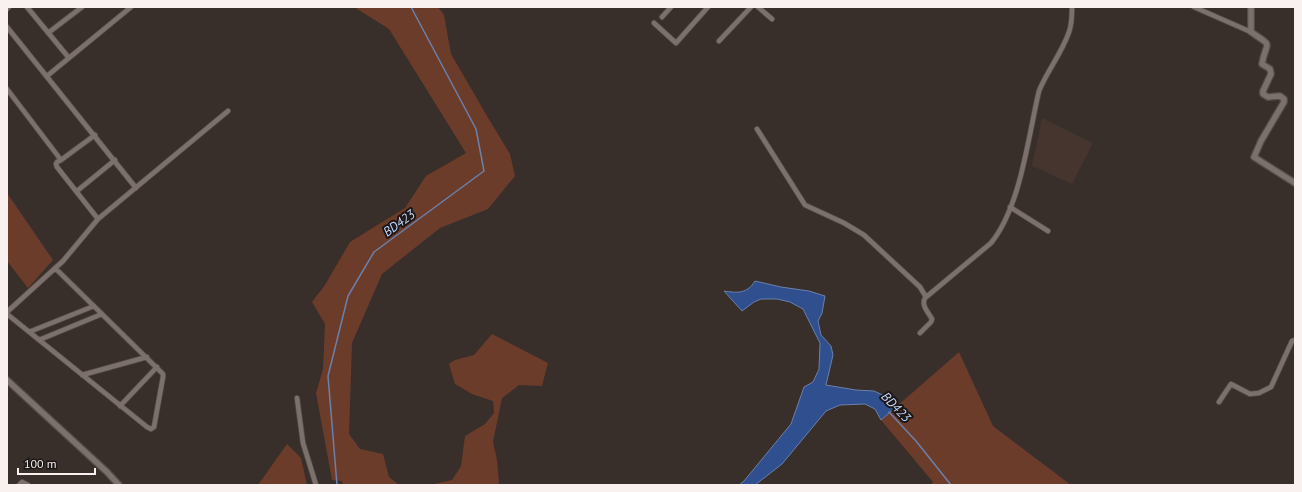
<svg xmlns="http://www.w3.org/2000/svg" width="1302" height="492" viewBox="0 0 1302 492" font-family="'PT Sans',sans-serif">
  <rect width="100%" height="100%" fill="#382e2a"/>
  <path fill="#46352f" d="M 1042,118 L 1093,143 L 1072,184 L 1032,166 Z"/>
  <path fill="#6c3c2b" d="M 354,7 L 438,7 L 444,15 L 451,54 L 487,116 L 510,154 L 515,176 L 488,209 L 440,228 L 382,274 L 352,343 L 349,434 L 360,449 L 383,454 L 389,477 L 399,485 L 343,485 L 342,481 L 332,480 L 316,393 L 323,369 L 325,324 L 312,302 L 325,285 L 350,242 L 405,208 L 426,176 L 466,153 L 389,29 Z
    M 7,193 L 53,260 L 28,288 L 7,261 Z
    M 492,334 L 548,363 L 542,386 L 519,385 L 502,398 L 493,442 L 497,460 L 499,483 L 497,485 L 430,485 L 452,480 L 461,466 L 465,436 L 485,424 L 494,413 L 493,401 L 472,394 L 455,384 L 449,364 L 455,360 L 474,355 Z
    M 959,352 L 993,426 L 1071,485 L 931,485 L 933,482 L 881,420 Z
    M 287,444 L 301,458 L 307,485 L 258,485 Z"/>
  <path fill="#2f4f8e" stroke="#6b80ab" d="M 755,281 L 781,287 L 809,291 L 825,296 L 822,313 L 818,321 L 821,335 L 831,346 L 833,355 L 826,385 L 856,390 L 874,391 L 889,398 L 897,406 L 881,420 L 875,409 L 865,404 L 840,405 L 826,411 L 782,464 L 755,485 L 739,485 L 744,481 L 791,424 L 804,387 L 813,382 L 819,369 L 820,343 L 803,309 L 790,302 L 777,299 L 761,299 L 754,302 L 742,311 L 724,291 C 737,293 747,294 755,281 Z"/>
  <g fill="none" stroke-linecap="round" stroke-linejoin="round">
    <path stroke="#6b80ab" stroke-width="1.5" d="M 889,412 L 916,441 L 951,485
      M 337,485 L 328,376 L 348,296 L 374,252 L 484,171 L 476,129 L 411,7"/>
    <g stroke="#534b48" stroke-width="6">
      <path id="minor" d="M 27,7 L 69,58
        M 758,7 L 772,19
        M 1194,7 L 1251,32
        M 7,9 L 9,7
        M 662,17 L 671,7
        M 654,23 L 676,43 L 708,7
        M 7,27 L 136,188
        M 48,33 L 82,7
        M 719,41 L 751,7
        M 47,76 L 131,7
        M 7,89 L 61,160 L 95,135
        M 757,129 L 805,205 L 844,223 L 864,235 L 920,287 L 926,297
        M 61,160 L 57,162 L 56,164 L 57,167 L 98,219
        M 77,191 L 115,160
        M 1010,207 L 1048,231
        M 7,312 L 63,261 L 98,219 L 228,111
        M 7,314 L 147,427 L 151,429 L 154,427 L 163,377 L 163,374 L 55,268
        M 29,332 L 94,306
        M 920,333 L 931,322 L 932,319 C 928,312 921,305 925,298 L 991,243 C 1021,206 1028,137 1039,91 C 1047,71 1062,53 1069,32 C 1072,24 1072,15 1072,7
        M 39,340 L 102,314
        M 82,375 L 147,357
        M 297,398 L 303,443 L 316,485
        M 1219,402 L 1231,384 L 1250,394 L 1259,393 L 1271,387 L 1292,341 L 1295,340
        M 120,406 L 157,367
        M 19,485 L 22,482 L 28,485"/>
    </g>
    <g stroke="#534b48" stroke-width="8">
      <path id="tertiary" d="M 1251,7 L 1251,32 C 1275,48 1266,40 1262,64 L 1270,69 L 1271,74 L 1263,91 L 1263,94 L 1268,97 L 1280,96 L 1284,99 L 1284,102 L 1261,141 L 1254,157 L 1295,183
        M 7,380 L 107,472 L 119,485"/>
    </g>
    <use href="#minor" stroke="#7c706c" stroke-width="4.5"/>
    <use href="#tertiary" stroke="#7c706c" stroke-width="5.5"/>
  </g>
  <g text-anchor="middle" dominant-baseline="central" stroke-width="4" stroke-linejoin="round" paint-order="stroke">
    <g font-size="13" font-style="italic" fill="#c3d8fd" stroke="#1c1716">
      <text transform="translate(399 223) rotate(-36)">BD423</text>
      <text transform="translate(896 407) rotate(46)">BD423</text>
    </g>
  </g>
  <rect width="1302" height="492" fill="none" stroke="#f8f1ef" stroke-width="16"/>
  <path d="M18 468v6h77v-6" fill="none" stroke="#f8f1ef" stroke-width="2"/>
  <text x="24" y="468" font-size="12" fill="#f8f1ef" stroke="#1c1716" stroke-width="3" paint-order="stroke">100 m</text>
</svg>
